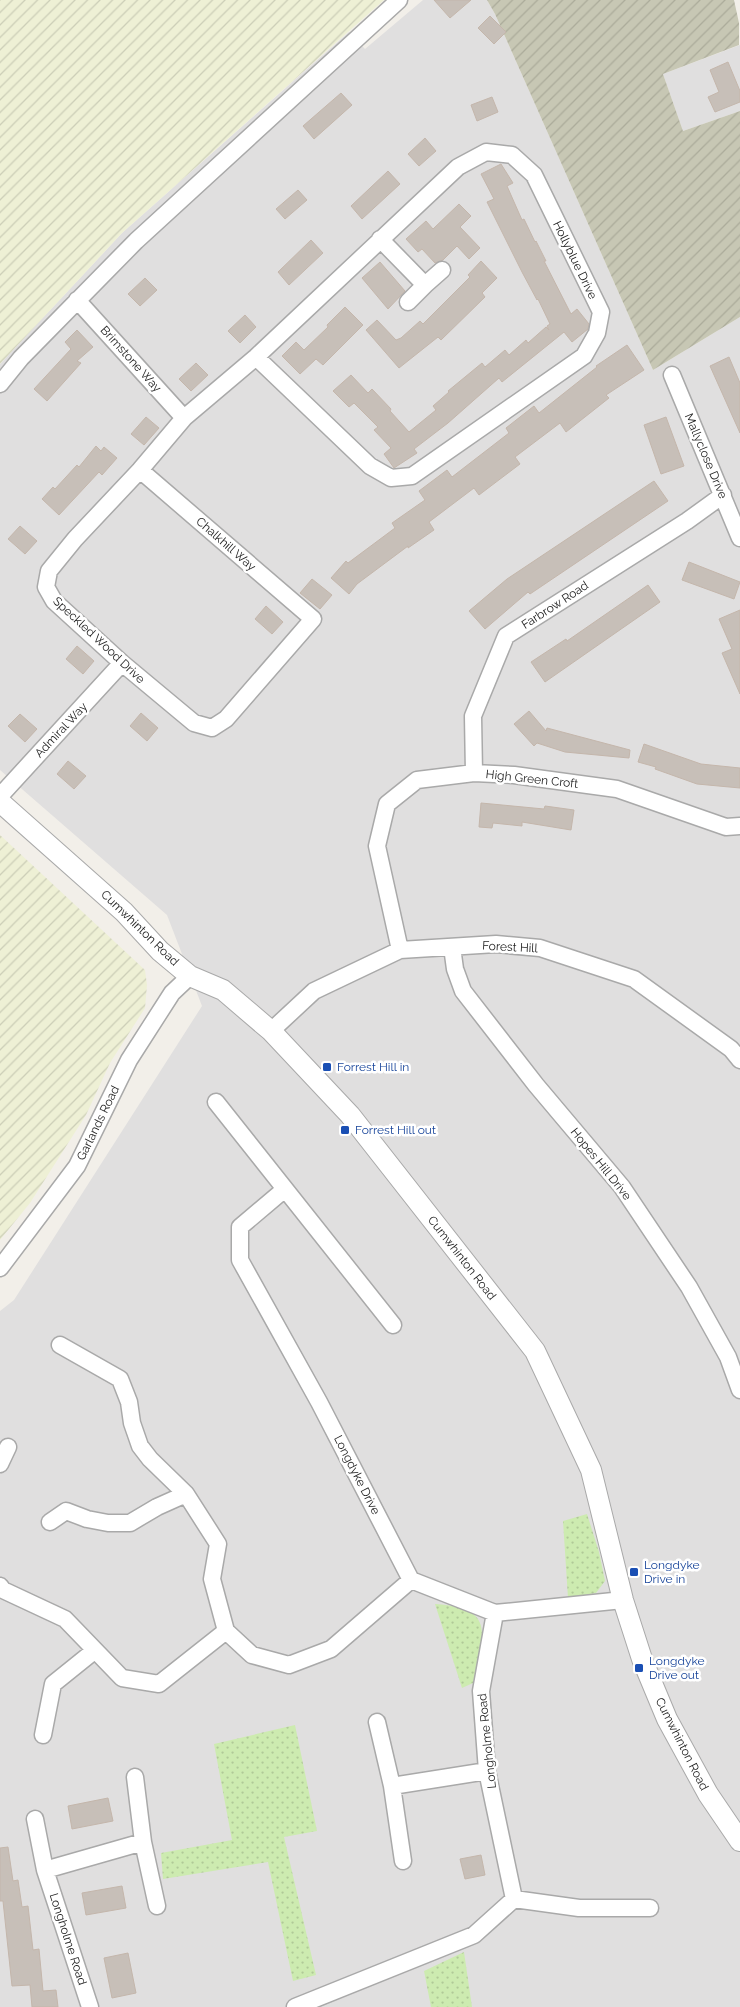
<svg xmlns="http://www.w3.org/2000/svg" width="740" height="2007" viewBox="0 0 740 2007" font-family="Raleway,sans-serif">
  <defs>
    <pattern id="construction-furrows" width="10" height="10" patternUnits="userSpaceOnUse" patternTransform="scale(1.25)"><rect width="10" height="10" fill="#c7c7b4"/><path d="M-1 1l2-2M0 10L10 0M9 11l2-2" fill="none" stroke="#abab9a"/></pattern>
    <pattern id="farmland-furrows" width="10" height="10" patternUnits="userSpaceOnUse" patternTransform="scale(1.25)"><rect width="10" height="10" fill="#eef0d5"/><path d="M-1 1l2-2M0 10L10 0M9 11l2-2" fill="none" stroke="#ccceb7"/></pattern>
    <pattern id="grass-dots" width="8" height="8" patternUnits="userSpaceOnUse" patternTransform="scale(1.25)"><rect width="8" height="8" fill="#cdebb0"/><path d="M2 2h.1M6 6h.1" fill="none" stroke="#b0c997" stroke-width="1.8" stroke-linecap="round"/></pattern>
  </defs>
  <rect width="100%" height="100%" fill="#f2efe9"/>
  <path fill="#e0dfdf" d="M 423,0 L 487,0 L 495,14 L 653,370 L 740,317 L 740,2007 L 0,2007 L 0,1311 L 14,1300 L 202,1006 L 167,915 L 0,770 L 0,364 L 122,233 L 349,32 L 365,49 Z
    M 740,45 L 740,111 L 683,131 L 663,74 Z"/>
  <path fill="url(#construction-furrows)" d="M 487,0 L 734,0 L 739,23 L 739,45 L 663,74 L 683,131 L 740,111 L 740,317 L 653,370 L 495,14 Z"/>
  <path fill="url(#farmland-furrows)" d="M 0,0 L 384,0 L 122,233 L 0,364 Z
    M 0,835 L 145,970 L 147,985 L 145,1008 L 110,1063 L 86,1115 L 30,1203 L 0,1240 Z"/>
  <path fill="url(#grass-dots)" d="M 587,1514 L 599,1552 L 605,1581 L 596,1593 L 568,1598 L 563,1521 Z
    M 435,1604 C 499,1608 482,1636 473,1683 L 462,1688 Z
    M 295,1725 L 317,1831 L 284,1837 L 316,1975 L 293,1981 L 268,1862 L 163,1879 L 161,1853 L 232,1840 L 214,1744 Z
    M 464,1952 L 472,2007 L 431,2007 L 424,1971 Z"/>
  <path fill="#c7bfb8" stroke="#c4b6ab" d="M 434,0 L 471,0 L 450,18 Z
    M 490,16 L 506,32 L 494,44 L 478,28 Z
    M 728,62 L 740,91 L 740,102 L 715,112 L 708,97 L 719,92 L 710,70 Z
    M 341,93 L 352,105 L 314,139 L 303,126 Z
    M 492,97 L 498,112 L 477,121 L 471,105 Z
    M 425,138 L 436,151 L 419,166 L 408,154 Z
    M 501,164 L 513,183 L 507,186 L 522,220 L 524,219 L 535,242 L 536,241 L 546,261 L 544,261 L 571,314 L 577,309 L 589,324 L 588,329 L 572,342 L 564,332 L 502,382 L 499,378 L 448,423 L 414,449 L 417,453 L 394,468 L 384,454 L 391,448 L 374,430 L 378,427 L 354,403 L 349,407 L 333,391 L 351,375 L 368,393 L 372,389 L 391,409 L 390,411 L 409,432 L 436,410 L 433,406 L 449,392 L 448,391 L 482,363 L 485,367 L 505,350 L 509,355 L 526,340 L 528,343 L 546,327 L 549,330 L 547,326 L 550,324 L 538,299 L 537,300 L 522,272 L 487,202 L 494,199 L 481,174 Z
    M 388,171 L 400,184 L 362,219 L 351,206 Z
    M 298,190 L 307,200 L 285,219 L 276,209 Z
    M 459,204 L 471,216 L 460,227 L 480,248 L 469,259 L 457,246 L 443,260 L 435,263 L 422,249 L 418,252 L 406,239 L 426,221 L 433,229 Z
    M 311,240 L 323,253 L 289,285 L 278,272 Z
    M 481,261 L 497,278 L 482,293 L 485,297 L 441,340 L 438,337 L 399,368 L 366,330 L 377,320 L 396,340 L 401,338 L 420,321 L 423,324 L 470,277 L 468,275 Z
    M 380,262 L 405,291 L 388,309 L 362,278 Z
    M 145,278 L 157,290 L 140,306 L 128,294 Z
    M 345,307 L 363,325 L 323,365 L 316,359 L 300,374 L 282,356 L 296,342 L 304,350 L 328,327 L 327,325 Z
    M 245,315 L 256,327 L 240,343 L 228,331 Z
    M 77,330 L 93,347 L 77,361 L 81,363 L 47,401 L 34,389 L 71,349 L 65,342 Z
    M 627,345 L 644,370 L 606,395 L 609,398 L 566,432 L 560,423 L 515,457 L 520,464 L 479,495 L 474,488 L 429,522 L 434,530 L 408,548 L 408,546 L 357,584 L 349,594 L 331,578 L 346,561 L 348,563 L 395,528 L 392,523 L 425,500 L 419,491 L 447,470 L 452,477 L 509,433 L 506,428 L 534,406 L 539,413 L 597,367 L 596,366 Z
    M 729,357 L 740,383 L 740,433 L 710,366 Z
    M 196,363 L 208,375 L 191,391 L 179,379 Z
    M 146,417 L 159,428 L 144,445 L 131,434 Z
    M 666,417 L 684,466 L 661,474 L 644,425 Z
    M 96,446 L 101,451 L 104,447 L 117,458 L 102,475 L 99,472 L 59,515 L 42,499 L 53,487 L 55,489 L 77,465 L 79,467 Z
    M 654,481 L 668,501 L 530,594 L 528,592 L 485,629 L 469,611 L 507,579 Z
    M 20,526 L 37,541 L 25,554 L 8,539 Z
    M 689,562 L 740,582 L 734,599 L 682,580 Z
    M 312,579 L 332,595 L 320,609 L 300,593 Z
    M 648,585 L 660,602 L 545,682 L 531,662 L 566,639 L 567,641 Z
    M 266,606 L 283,622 L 272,634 L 255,619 Z
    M 740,610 L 740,694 L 722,653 L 732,649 L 719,619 Z
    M 77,646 L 94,661 L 83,674 L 66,659 Z
    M 529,711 L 546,731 L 547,728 L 630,750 L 629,758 L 565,752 L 537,743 L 534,746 L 514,724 Z
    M 141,713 L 158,728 L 147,741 L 130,726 Z
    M 20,714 L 37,729 L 25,742 L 8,726 Z
    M 644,744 L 701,764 L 740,768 L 740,788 L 697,784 L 655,769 L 656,767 L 638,762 Z
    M 68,761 L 86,776 L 74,789 L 57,774 Z
    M 481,803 L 544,809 L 545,806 L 574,810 L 571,830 L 522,822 L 522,826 L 493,823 L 492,828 L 479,827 Z
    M 108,1798 L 113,1821 L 72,1829 L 68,1806 Z
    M 8,1847 L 13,1881 L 18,1880 L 22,1907 L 28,1906 L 33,1950 L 39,1949 L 43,1991 L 56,1990 L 58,2007 L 32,2007 L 30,1985 L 12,1986 L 3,1901 L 0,1901 L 0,1848 Z
    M 481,1855 L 485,1875 L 465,1879 L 460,1859 Z
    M 122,1886 L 126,1908 L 86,1915 L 82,1893 Z
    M 128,1953 L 136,1993 L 112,1998 L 104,1958 Z"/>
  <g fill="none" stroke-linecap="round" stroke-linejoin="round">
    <g stroke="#a9a9a9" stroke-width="19">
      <path id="minor" d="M 380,239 L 425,285 L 408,302
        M 425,285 L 442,270
        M 77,300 L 184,418
        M 672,375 L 740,538
        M 0,384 L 21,358 L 136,241 L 399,0
        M 140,470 L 313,619 L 226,719 L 212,728 L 194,723 L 122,663 L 54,601 L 46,587 L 49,571 L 75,539 L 140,470 L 184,418 L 256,357 L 458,167 L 486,152 L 512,155 L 534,175 L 601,312 L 597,333 L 584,356 L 412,476 L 391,478 L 370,466 L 256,357
        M 474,773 L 473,716 L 506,636 L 687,521 L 723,495
        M 0,796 L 122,663
        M 452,947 L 455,969 L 463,991 L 536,1085 L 622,1187 L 689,1287 L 728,1357 L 740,1390
        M 400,950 L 377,846 L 387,804 L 417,780 L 474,773 L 514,775 L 617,789 L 726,827 L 740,826
        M 271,1031 L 314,991 L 400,950 L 496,944 L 540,948 L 634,979 L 731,1049 L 740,1060
        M 216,1102 L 393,1325
        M 285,1189 L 240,1227 L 240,1260 L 319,1402 L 411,1580 L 495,1613 L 623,1600
        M 0,1268 L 77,1166 L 129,1060 L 172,993 L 190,976
        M 60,1345 L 120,1379 L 129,1402 L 132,1423 L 140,1446 L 150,1459 L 186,1494 L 218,1544 L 212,1579 L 226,1631 L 252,1655 L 289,1665 L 331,1649 L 411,1580
        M 0,1464 L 8,1447
        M 50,1522 L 66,1511 L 87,1519 L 108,1523 L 130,1523 L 157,1507 L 186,1494
        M 0,1586 L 3,1590 L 65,1619 L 122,1678 L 159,1684 L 226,1631
        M 377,1722 L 392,1786 L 403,1861
        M 43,1735 L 53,1684 L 94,1651
        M 135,1777 L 143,1842
        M 392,1786 L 487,1771
        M 35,1819 L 45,1870 L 90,2007
        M 45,1870 L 143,1842 L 157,1906
        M 514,1899 L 579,1908 L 650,1908
        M 295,2007 L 474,1935 L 514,1899 L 487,1771 L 481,1691 L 495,1613"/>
    </g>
    <g stroke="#a9a9a9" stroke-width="22">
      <path id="tertiary" d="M 0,802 L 124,912 L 160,951 L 190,976 L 223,990 L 271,1031 L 350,1115 L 535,1351 L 591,1470 L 623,1600 L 642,1659 L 667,1719 L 708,1794 L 740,1841"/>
    </g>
    <use href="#minor" stroke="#fff" stroke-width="16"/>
    <use href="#tertiary" stroke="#fff" stroke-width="20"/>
  </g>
  <g fill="#1a4fb4" stroke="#fff" stroke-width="2">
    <rect x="322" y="1062" width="10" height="10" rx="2.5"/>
    <rect x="340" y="1125" width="10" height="10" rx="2.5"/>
    <rect x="629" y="1567" width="10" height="10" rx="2.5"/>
    <rect x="634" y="1663" width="10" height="10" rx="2.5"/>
  </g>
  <g text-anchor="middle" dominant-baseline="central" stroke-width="5" stroke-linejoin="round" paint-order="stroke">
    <g font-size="12" fill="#222" stroke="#fff">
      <text transform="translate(575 260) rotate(64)">Hollyblue Drive</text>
      <text transform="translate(131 359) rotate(48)">Brimstone Way</text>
      <text transform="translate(706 456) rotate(67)">Mallyclose Drive</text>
      <text transform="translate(226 544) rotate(41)">Chalkhill Way</text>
      <text transform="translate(555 605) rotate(-33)">Farbrow Road</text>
      <text transform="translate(99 640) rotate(43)">Speckled Wood Drive</text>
      <text transform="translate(61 730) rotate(-47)">Admiral Way</text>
      <text transform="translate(532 779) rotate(6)">High Green Croft</text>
      <text transform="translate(140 928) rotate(44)">Cumwhinton Road</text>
      <text transform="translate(510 947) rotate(3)">Forest Hill</text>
      <text transform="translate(98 1123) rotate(-64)">Garlands Road</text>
      <text transform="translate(601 1164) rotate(51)">Hopes Hill Drive</text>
      <text transform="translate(462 1258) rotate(52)">Cumwhinton Road</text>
      <text transform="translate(357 1475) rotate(63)">Longdyke Drive</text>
      <text transform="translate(487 1741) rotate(-96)">Longholme Road</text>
      <text transform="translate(682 1744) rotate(63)">Cumwhinton Road</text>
      <text transform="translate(68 1939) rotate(72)">Longholme Road</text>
    </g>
    <g font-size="12" fill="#164399" stroke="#fff" text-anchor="start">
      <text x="337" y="1067">Forrest Hill in</text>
      <text x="355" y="1130">Forrest Hill out</text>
      <text x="644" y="1565">Longdyke<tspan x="644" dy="14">Drive in</tspan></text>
      <text x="649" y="1661">Longdyke<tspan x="649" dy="14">Drive out</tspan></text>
    </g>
  </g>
</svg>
